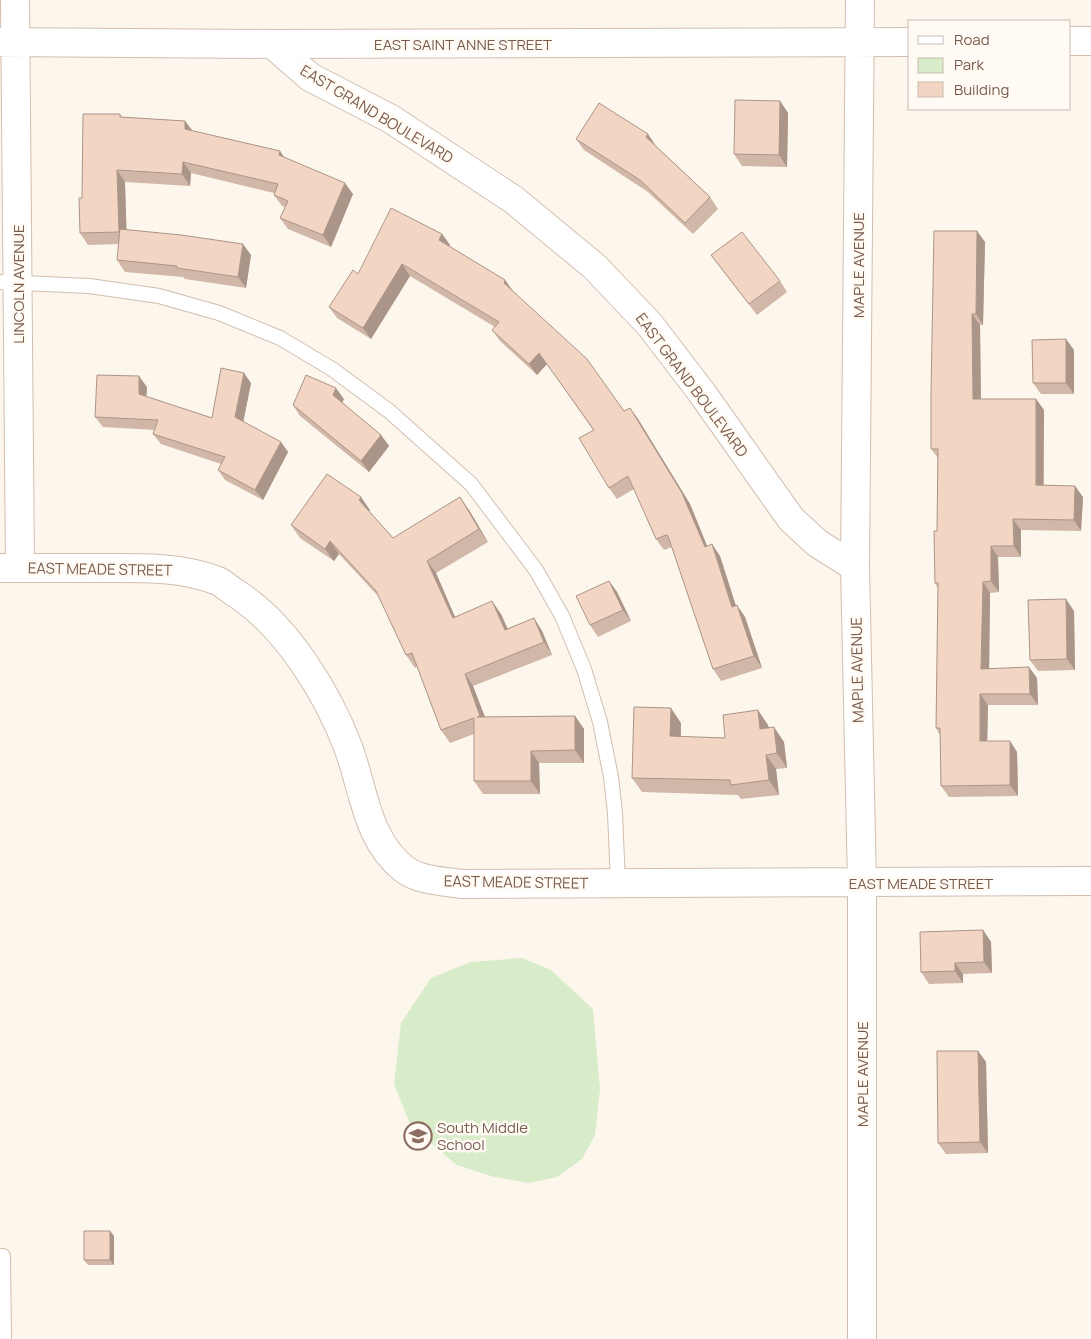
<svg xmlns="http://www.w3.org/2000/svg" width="1091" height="1339" viewBox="0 0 1091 1339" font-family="Manrope,sans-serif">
  <rect width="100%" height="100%" fill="#fdf6ec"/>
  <path fill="#d8ecc9" d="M 522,958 L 551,970 L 593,1009 L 600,1089 L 595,1135 L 582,1159 L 557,1177 L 529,1183 L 494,1177 L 457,1165 L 434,1146 L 410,1124 L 394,1084 L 401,1023 L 431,978 L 471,962 Z"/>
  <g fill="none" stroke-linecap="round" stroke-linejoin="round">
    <g stroke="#d1beb0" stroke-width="16">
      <path id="service" d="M 0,282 L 89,286 L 159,296 L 219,313 L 280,338 L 332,369 L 389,411 L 471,484 L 536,570 L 562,616 L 584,669 L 600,722 L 611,777 L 615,813 L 618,884
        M 0,1256 L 3,1256 L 4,1339"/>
    </g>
    <g stroke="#d1beb0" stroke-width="30">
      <path id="minor" d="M 15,0 L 20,568
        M 860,0 L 855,567 L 862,883 L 862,1339
        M 1070,41 L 1091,41
        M 0,42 L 272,44 L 910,42
        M 272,44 L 310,77 L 391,119 L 514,200 L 595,267 L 650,325 L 702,393 L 791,519 L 817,543 L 855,567
        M 0,568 C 33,568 65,568 98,568 C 138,568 180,566 218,581 C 224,584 230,590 237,594 C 287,627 327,692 348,747 C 364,789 366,839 404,869 C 420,881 443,881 462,884 L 1091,881"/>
    </g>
    <use href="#service" stroke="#fff" stroke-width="14"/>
    <use href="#minor" stroke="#fff" stroke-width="28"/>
  </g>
  <path fill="#d1b7a8" d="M 780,101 L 788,113 L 787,167 L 742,166 L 734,154 Z
    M 120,114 L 122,117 L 185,121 L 193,131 L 280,151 L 284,158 L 353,194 L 331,247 L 288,229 L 280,218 L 285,207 L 282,206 L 274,195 L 274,193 L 191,173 L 190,186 L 125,182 L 126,230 L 251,255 L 246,288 L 185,279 L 183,277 L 125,272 L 117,260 L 119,244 L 88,245 L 80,233 L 82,198 Z
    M 576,139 L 656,146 L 710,197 L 718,209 L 693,234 L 648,192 L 584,150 Z
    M 977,231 L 985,242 L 983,325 L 980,325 L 981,399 L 1036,399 L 1044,410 L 1044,485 L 1083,497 L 1081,531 L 1021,530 L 1021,557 L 998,557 L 999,592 L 990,593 L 989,668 L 1037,678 L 1038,705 L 988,705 L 987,741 L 1010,741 L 1017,752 L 1018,796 L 949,797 L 941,786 L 940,735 L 936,728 L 938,588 L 935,583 L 937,531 L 938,458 L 931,449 Z
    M 442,234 L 450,245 L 449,246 L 505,280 L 513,291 L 624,411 L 630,408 L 638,419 L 690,504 L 707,546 L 720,556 L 736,606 L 745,617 L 762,668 L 721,681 L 713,669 L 672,547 L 664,550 L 656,539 L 634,489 L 617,499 L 609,488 L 593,430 L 547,364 L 537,375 L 500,341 L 492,330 L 495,327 L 410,276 L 371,339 L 337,318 L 329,307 L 358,274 Z
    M 711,255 L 780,281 L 787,292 L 757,315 Z
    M 1074,350 L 1074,394 L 1041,394 L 1033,383 Z
    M 251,383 L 243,422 L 281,442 L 288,452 L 263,500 L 225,480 L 218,470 L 221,464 L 161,444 L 153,434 L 155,430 L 103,427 L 95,417 L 147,387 L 146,397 L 212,418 Z
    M 344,399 L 342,403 L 381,435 L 389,446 L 369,472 L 300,416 L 293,405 Z
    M 370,510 L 369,511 L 393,538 L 469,510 L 488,542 L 436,573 L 455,617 L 501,614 L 508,629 L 534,618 L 542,631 L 552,655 L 473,686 L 485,717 L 575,716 L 584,729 L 584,763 L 539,763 L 540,794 L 483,794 L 474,781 L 474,734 L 450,743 L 441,730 L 417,667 L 415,668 L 406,655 L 379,597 L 339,554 L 334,561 L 300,538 L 291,525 Z
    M 609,581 L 617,592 L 631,621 L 598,637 L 590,625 Z
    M 1074,611 L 1075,670 L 1038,671 L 1030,660 Z
    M 681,723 L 681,737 L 725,738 L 768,725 L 769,728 L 784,742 L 787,768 L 776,769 L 779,795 L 741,799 L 738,795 L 642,792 L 632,778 Z
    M 983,930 L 991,942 L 992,973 L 963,974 L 963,983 L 929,984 L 921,972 Z
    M 978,1051 L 986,1062 L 988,1153 L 946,1154 L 938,1143 Z
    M 110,1231 L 114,1236 L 114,1265 L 88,1265 L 84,1260 Z"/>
  <path fill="#aa9588" d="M 780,101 L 788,113 L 787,167 L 779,155 Z
    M 185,121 L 193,132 L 185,129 Z
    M 648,134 L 656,146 L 646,137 Z
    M 280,151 L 288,163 L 279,155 Z
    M 183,162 L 191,173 L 190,186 L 182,174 Z
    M 117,170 L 125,182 L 127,244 L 119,232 Z
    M 345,183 L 353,194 L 331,247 L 323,235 Z
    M 977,231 L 985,242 L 983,325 L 976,314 Z
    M 442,234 L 450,245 L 447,251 L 439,240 Z
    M 243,244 L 251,255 L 246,288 L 238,277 Z
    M 402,264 L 410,276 L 371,339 L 363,328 Z
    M 505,280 L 513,291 L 504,283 Z
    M 972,314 L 980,325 L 981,410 L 973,399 Z
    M 1066,339 L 1074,350 L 1074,394 L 1066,383 Z
    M 539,353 L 547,364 L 537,375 L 529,364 Z
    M 244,373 L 251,383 L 242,428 L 235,417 Z
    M 139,376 L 147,387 L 146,405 L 139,394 Z
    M 336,388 L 344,399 L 340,407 L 333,395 Z
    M 1036,399 L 1044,410 L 1043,496 L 1036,485 Z
    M 630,408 L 638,419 L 690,504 L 712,558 L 705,547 Z
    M 381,435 L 389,446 L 369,472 L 361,461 Z
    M 281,442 L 288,452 L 263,500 L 255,490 Z
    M 1075,486 L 1083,497 L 1081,531 L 1074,520 Z
    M 361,497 L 370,510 L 368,513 L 359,500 Z
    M 460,497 L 469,510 L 488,542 L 479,529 Z
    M 1013,519 L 1021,530 L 1021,557 L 1014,546 Z
    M 330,541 L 339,554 L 334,561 L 325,549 Z
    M 712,544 L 720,556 L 740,619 L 732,607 Z
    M 991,546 L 998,557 L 999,592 L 991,581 Z
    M 427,561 L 436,573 L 461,631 L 453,618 Z
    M 609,581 L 617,592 L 631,621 L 623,610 Z
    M 983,582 L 990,593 L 989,680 L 981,669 Z
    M 1066,599 L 1074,611 L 1075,670 L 1067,659 Z
    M 492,601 L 501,614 L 513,642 L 505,630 Z
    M 737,605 L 745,617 L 762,668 L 754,656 Z
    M 534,618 L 542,631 L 552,655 L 544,642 Z
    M 1029,667 L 1037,678 L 1038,705 L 1030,694 Z
    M 465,674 L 473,686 L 489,728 L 480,716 Z
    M 980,694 L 988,705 L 987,752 L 980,741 Z
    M 671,708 L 681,723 L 680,751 L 670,736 Z
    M 758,710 L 768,725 L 771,743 L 760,729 Z
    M 575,716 L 584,729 L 584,763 L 575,750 Z
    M 774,727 L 784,742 L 787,768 L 777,753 Z
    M 1010,741 L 1017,752 L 1018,796 L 1010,785 Z
    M 531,751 L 539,763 L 540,794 L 531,781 Z
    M 766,755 L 776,769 L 779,795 L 769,780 Z
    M 983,930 L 991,942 L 992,973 L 984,962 Z
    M 955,963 L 963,974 L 963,983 L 955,971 Z
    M 978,1051 L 986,1062 L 988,1153 L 980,1142 Z
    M 110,1231 L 114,1236 L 114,1265 L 110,1260 Z"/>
  <path fill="#f3d5c3" stroke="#aa9588" d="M 735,100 L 780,101 L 779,155 L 734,154 Z
    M 599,103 L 648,134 L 646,137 L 710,197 L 685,223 L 640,180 L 576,139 Z
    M 83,114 L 120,114 L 120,117 L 185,121 L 185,129 L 280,151 L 279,155 L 345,183 L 323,235 L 280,218 L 288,201 L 274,195 L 278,184 L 183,162 L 182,174 L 117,170 L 119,232 L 80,233 L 79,198 L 82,198 Z
    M 391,208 L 442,234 L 439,240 L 505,280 L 504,283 L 587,359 L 624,411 L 630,408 L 682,493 L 705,547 L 712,544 L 732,607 L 737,605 L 754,656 L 713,669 L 668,536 L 666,535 L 656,539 L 628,476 L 609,488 L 579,438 L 594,430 L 539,353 L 529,364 L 492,330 L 499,322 L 402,264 L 363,328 L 329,307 L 353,270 L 358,274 Z
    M 120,229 L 181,235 L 243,244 L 238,277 L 177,268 L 177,266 L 117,260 Z
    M 934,231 L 977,231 L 976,314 L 972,314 L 973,399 L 1036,399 L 1036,485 L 1075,486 L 1074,520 L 1013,519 L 1014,546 L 991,546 L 991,581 L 983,582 L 981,669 L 1029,667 L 1030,694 L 980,694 L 980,741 L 1010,741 L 1010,785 L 941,786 L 940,728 L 936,728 L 938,583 L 935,583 L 934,531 L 937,531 L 938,449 L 931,449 L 931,394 Z
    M 742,232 L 780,281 L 749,304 L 711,255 Z
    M 1066,339 L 1066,383 L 1033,383 L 1032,340 Z
    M 221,368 L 244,373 L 235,417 L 281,442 L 255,490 L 218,470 L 225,457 L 153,434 L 158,420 L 95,417 L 97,375 L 139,376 L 139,394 L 212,418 Z
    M 306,375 L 336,388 L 333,395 L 381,435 L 361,461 L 293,405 Z
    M 327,474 L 361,497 L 359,500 L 393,538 L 460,497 L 479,529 L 427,561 L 453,618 L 492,601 L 505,630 L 534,618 L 544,642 L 465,674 L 480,716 L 477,717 L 575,716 L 575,750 L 531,751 L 531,781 L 474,781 L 474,718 L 441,730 L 412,653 L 406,655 L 376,591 L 330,541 L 325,549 L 291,525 Z
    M 609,581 L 623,610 L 590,625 L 576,596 Z
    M 1066,599 L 1067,659 L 1030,660 L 1028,600 Z
    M 634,707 L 671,708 L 670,736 L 725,738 L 723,715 L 758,710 L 760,729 L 774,727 L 777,753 L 766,755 L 769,780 L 731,785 L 730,780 L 632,778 Z
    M 983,930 L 984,962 L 955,963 L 955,971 L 921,972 L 920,932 Z
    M 937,1051 L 978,1051 L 980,1142 L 938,1143 Z
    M 84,1231 L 110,1231 L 110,1260 L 84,1260 Z"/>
  <defs>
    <g id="school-ring" transform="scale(1.4375)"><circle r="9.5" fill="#fffaf3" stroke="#8d6e63" stroke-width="1.5"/><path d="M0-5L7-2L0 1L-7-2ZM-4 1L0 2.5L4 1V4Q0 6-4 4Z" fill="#8d6e63"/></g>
  </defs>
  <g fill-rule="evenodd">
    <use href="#school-ring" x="418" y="1136"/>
  </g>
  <g text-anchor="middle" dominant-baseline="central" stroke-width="5" stroke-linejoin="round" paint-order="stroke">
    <g font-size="15" fill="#7a5c4d" stroke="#fffaf3">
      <text x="463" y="44">EAST SAINT ANNE STREET</text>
      <text transform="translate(377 114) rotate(31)">EAST GRAND BOULEVARD</text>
      <text transform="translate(858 265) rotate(-90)">MAPLE AVENUE</text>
      <text transform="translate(18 284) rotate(-90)">LINCOLN AVENUE</text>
      <text transform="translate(692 385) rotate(53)">EAST GRAND BOULEVARD</text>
      <text transform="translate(100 569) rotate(1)">EAST MEADE STREET</text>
      <text transform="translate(857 670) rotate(-91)">MAPLE AVENUE</text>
      <text transform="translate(516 882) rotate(1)">EAST MEADE STREET</text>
      <text x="921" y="883">EAST MEADE STREET</text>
      <text transform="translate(862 1074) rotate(-90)">MAPLE AVENUE</text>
    </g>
    <g font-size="15" fill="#785e54" stroke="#fffaf3" text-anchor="start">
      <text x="437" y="1127">South Middle<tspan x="437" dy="17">School</tspan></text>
    </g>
  </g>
  <rect x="908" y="20" width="162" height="90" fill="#fffaf3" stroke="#cabbb1"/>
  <rect x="918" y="36" width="25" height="8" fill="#ffffff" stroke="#cabbb1"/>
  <text x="954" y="45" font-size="15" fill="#7a5c4d">Road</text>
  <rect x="918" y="58" width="25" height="15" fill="#d8ecc9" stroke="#cabbb1"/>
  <text x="954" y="70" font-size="15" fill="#7a5c4d">Park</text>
  <rect x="918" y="82" width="25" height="15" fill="#f3d5c3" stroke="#cabbb1"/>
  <text x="954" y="95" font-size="15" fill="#7a5c4d">Building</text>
</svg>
